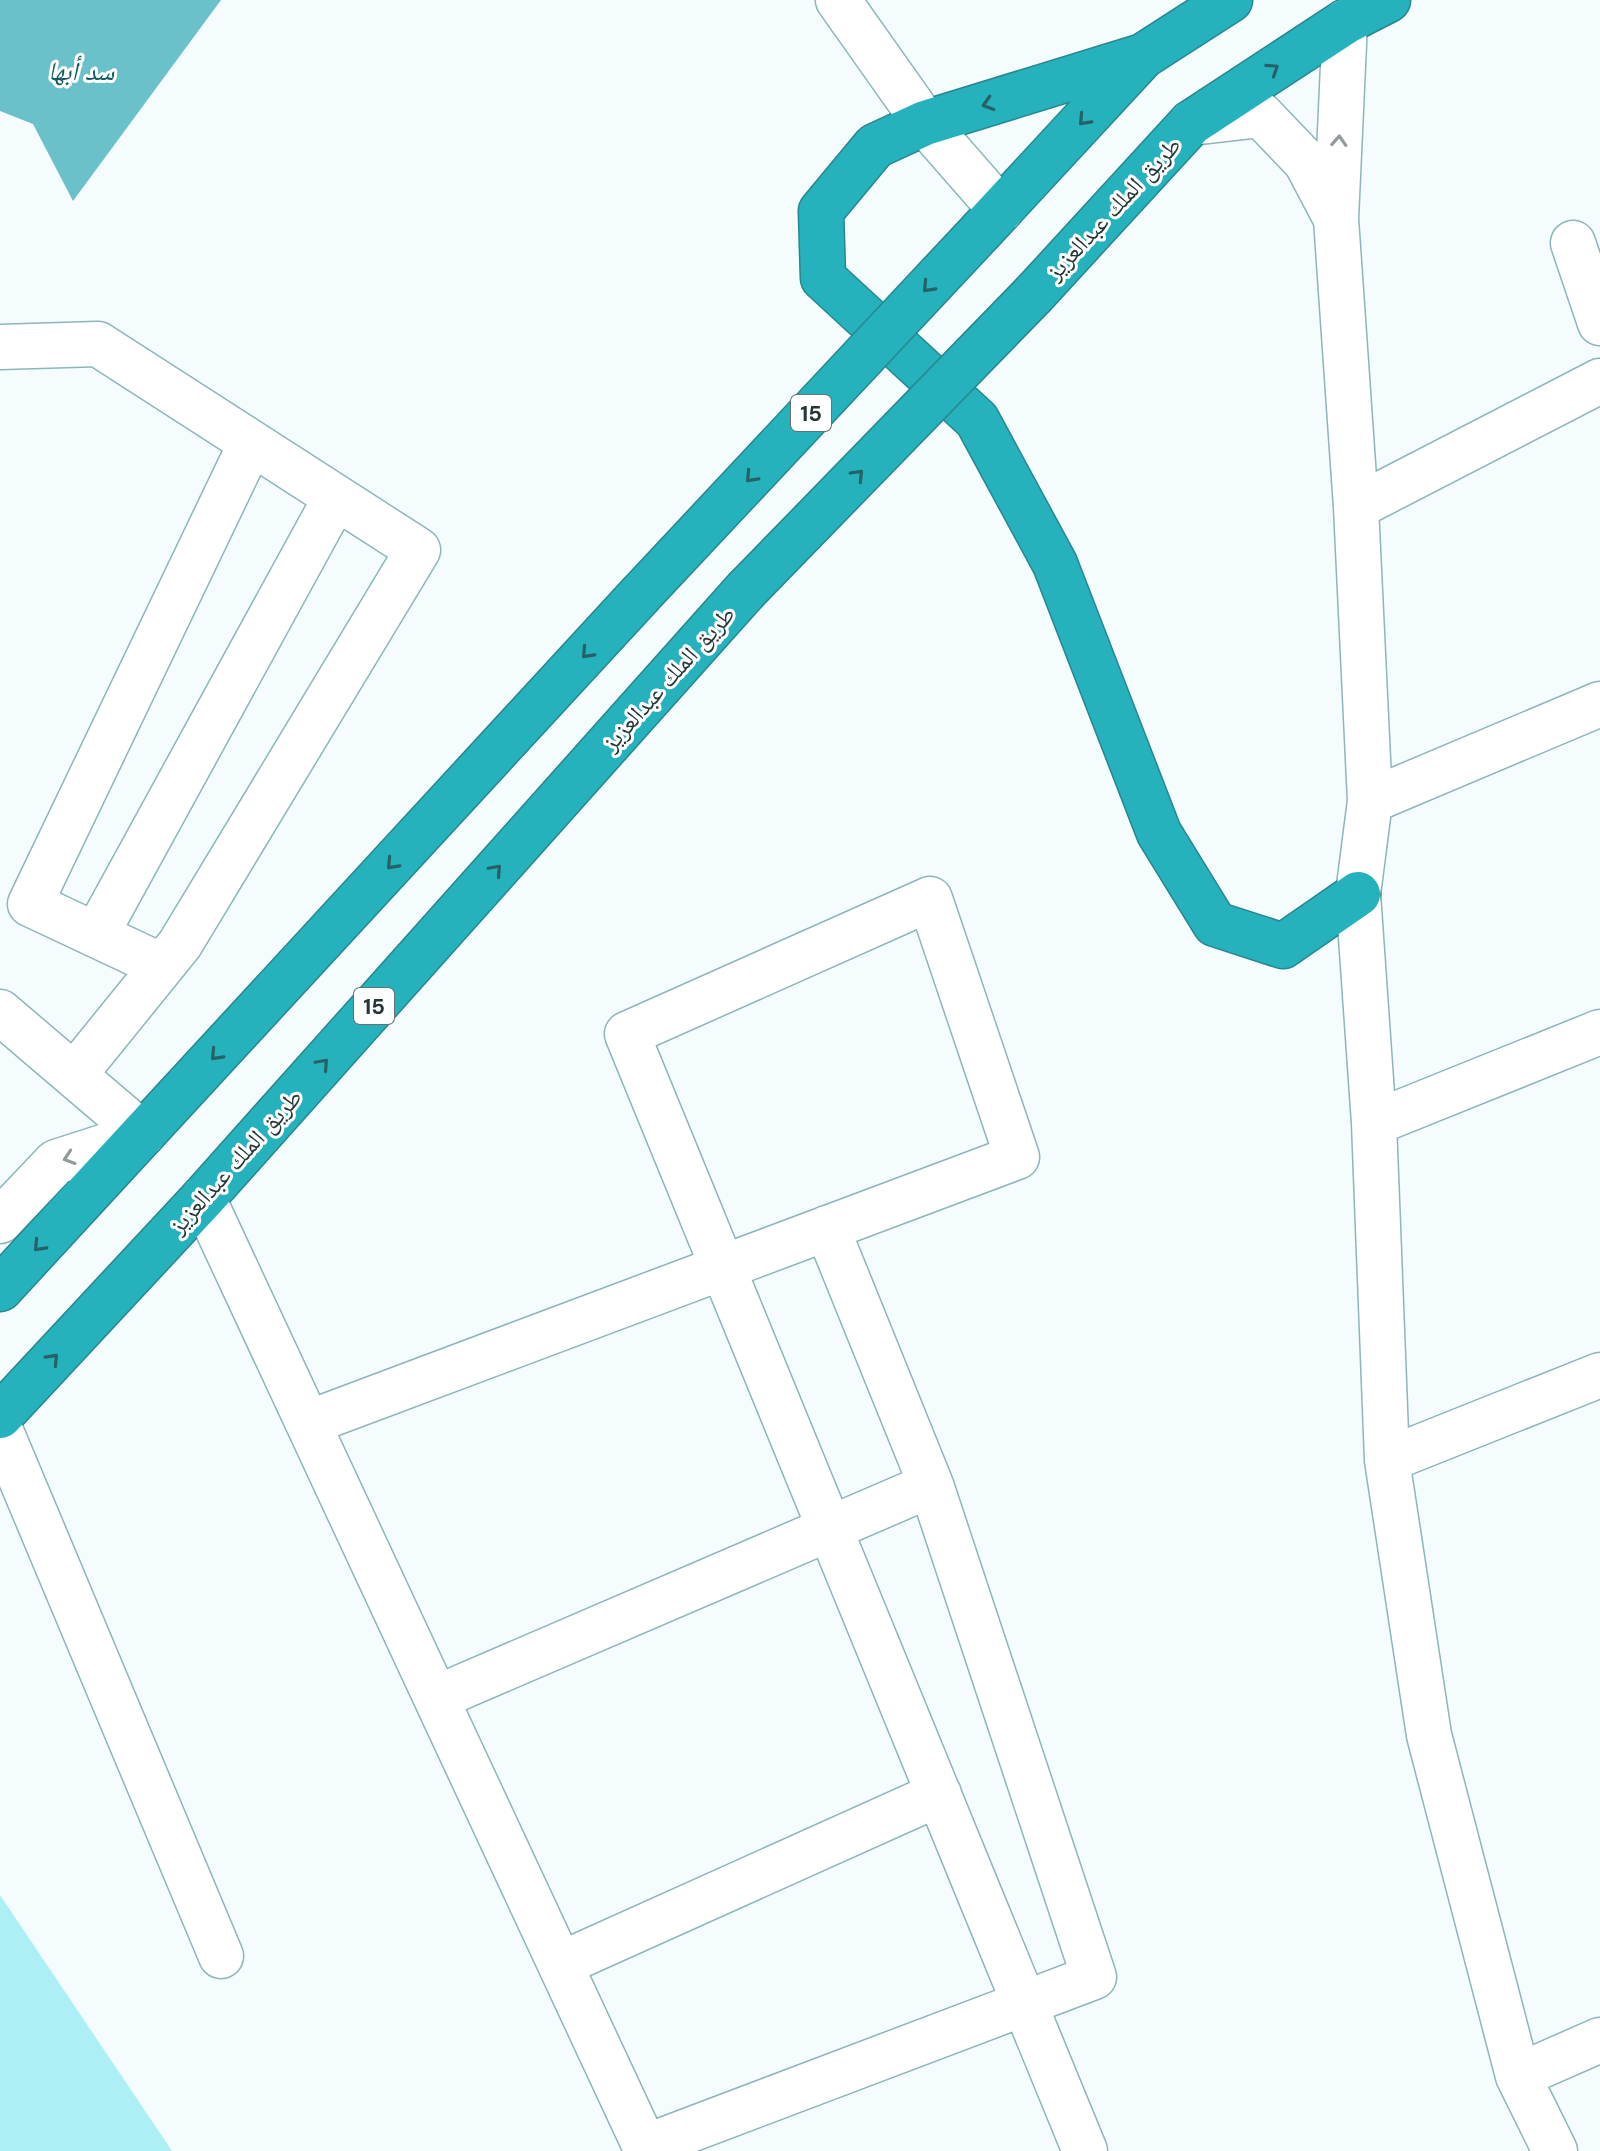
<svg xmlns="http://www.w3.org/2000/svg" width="1600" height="2151" viewBox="0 0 1600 2151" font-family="'DM Sans','Noto Naskh Arabic',sans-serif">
  <rect width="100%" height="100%" fill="#f4fcfd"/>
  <path fill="#acf0f6" d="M 0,1895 L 172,2151 L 0,2151 Z"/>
  <path fill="#6ac1c9" d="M 0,0 L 221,0 L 73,201 L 33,124 L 0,111 Z"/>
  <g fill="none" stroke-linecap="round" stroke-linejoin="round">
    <g stroke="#8cb6ba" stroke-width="47">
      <path id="minor" d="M 838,0 L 925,123 L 1001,210
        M 1345,22 L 1336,219 L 1356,507 L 1370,801 L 1358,894 L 1374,1123 L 1387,1460 L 1429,1735 L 1518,2076 L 1555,2151
        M 1191,123 L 1261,115 L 1306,162 L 1335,217
        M 1573,243 L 1600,323
        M 0,347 L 98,344 L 418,550 L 180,944 L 74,1075
        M 1356,507 L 1600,381
        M 1370,801 L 1600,704
        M 96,935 L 336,497
        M 162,966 L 30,904 L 251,443
        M 0,1012 L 143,1134
        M 1374,1123 L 1600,1032
        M 203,1198 L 647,2151
        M 0,1221 L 56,1162 L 143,1134
        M 308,1423 L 1017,1157 L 930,899 L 627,1034 C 780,1407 932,1779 1085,2151
        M 0,1429 L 221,1956
        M 1387,1460 L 1600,1375
        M 436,1698 L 931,1485
        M 561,1964 L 939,1794
        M 1518,2076 L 1600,2040
        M 645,2147 L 1094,1977 L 931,1485 L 827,1228"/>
    </g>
    <g stroke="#26878e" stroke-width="47">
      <path id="highway" d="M 1143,56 L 925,123 L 875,146 L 821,211 L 823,278 L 977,420 L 1055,564 L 1159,833 L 1215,924 L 1283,946 L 1358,894
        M 982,230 L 1143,56 L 1230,0
        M 1034,294 L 1191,123 L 1345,22 L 1388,0
        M 0,1289 L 640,595
        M 0,1416 L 203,1198 L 745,591"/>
    </g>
    <use href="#minor" stroke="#fff" stroke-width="44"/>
    <use href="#highway" stroke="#26b2bd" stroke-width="44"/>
    <g stroke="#26878e" stroke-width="47" stroke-linecap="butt">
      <path id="highway-bridge" d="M 745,591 L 1034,294
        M 640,595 L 982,230"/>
    </g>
    <use href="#highway-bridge" stroke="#26b2bd" stroke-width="44"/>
  </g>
  <defs><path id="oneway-chevron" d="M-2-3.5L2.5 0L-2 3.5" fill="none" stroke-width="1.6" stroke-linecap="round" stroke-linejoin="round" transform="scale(2)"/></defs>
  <g stroke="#256167">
    <use href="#oneway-chevron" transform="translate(1273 69) rotate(-33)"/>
    <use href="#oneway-chevron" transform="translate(988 104) rotate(163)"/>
    <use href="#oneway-chevron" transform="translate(1084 120) rotate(133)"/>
    <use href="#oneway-chevron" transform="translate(928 287) rotate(133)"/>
    <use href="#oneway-chevron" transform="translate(858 475) rotate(-46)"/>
    <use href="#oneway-chevron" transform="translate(751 477) rotate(133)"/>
    <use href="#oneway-chevron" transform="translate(587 653) rotate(133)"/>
    <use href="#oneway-chevron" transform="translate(392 864) rotate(133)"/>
    <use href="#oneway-chevron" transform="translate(496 870) rotate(-48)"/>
    <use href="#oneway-chevron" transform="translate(216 1055) rotate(133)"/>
    <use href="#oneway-chevron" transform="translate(323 1064) rotate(-48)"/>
    <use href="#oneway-chevron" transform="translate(39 1246) rotate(133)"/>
    <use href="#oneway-chevron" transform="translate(53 1359) rotate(-47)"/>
  </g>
  <g stroke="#929a9c">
    <use href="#oneway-chevron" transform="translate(1339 141) rotate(-87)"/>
    <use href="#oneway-chevron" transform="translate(69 1158) rotate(162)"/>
  </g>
  <g text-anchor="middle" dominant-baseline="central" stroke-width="6" stroke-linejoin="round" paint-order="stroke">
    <g fill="#fff" stroke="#667274" stroke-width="2">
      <rect x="791" y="395" width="40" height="36" rx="6"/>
      <rect x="354" y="988" width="40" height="36" rx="6"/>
    </g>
    <g font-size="22" font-weight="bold" fill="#253638">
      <text x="811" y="413">15</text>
      <text x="374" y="1006">15</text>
    </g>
    <g font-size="24" fill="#253638" stroke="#fff">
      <text transform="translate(1113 208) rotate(-47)">طريق الملك عبدالعزيز</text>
      <text transform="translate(668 678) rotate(-48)">طريق الملك عبدالعزيز</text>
      <text transform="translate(235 1161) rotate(-48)">طريق الملك عبدالعزيز</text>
    </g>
    <g font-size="26" font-style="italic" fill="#125c62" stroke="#fff">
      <text x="81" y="71">سد أبها</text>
    </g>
  </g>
</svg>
